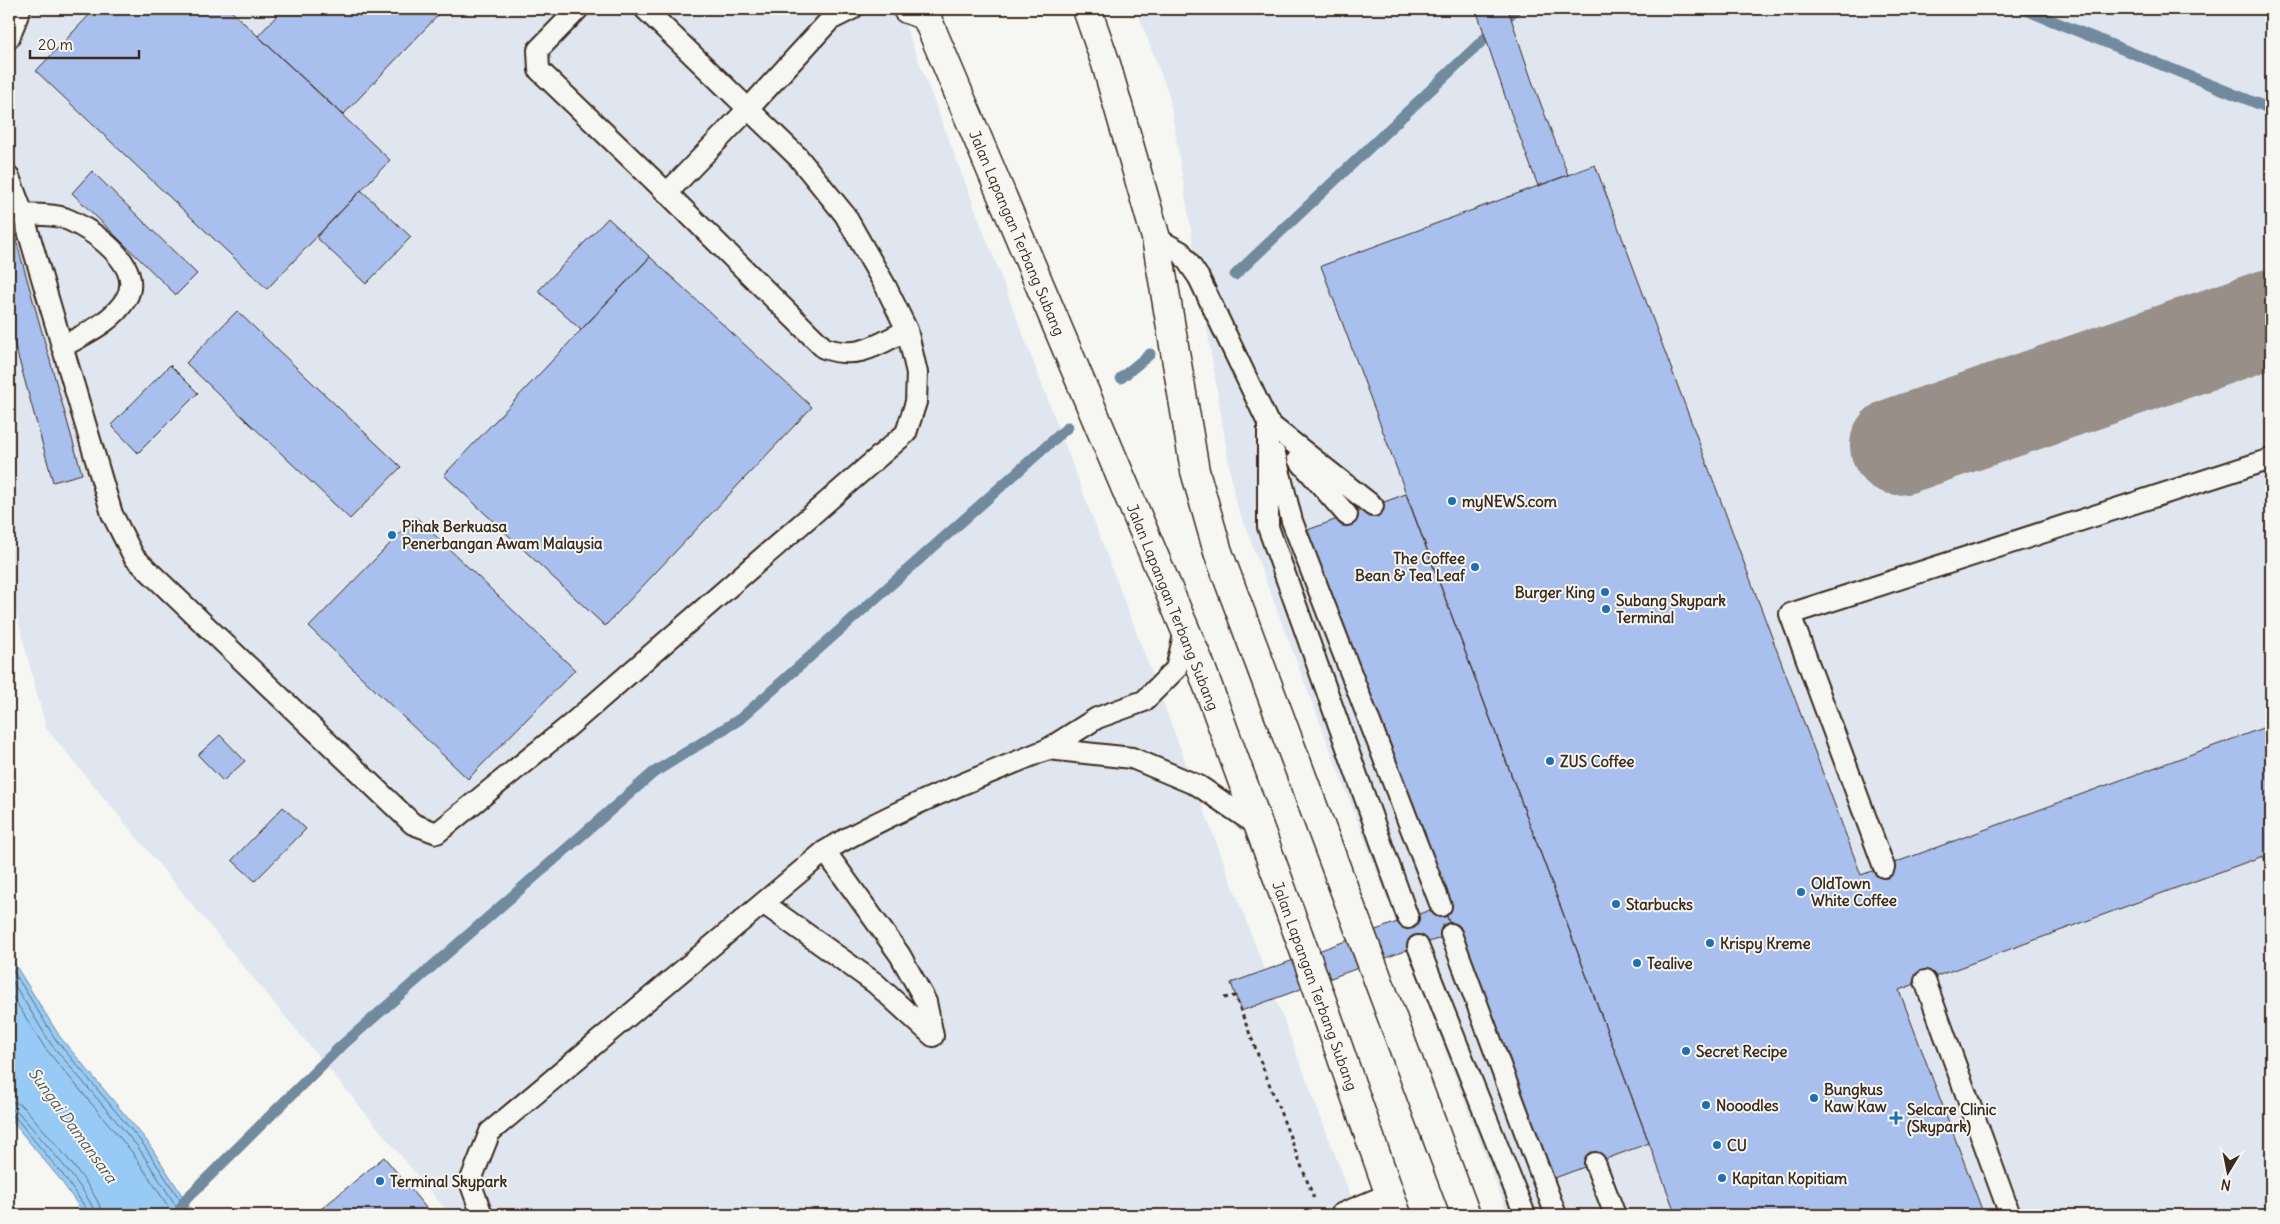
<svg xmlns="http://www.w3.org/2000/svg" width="2280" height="1224" viewBox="0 0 2280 1224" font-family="Delius,sans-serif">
  <rect width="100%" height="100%" fill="#f6f6f2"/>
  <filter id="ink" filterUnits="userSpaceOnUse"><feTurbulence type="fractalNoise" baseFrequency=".02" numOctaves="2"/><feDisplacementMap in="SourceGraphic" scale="10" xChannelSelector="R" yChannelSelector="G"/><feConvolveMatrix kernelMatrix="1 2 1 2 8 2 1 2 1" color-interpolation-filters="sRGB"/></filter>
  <g filter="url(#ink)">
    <path fill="#dfe6f0" d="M 9,9 L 899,9 L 1358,1215 L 450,1215 L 46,728 L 9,586 Z
      M 1136,9 L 2271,9 L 2271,1215 L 1508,1215 L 1235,500 L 1169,95 Z"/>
    <path fill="#97caf4" stroke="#728a9e" d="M 9,955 L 60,1037 L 147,1141 L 195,1215 L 85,1215 L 59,1178 L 11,1120 L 9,1117 Z"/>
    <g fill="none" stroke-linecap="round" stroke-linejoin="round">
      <path stroke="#606a74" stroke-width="1" d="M 9,964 L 56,1040 L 143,1144 L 190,1215
        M 9,976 L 51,1044 L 138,1147 L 182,1215
        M 9,991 L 45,1048 L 132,1152 L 174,1215
        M 9,1102 L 17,1103 L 25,1108 C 41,1128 102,1193 102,1215
        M 9,1109 L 19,1113 C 34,1131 94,1196 95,1215
        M 9,1115 L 15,1117 L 63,1175 L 88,1211 L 89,1215"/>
      <path stroke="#728a9e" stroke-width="11" d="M 2023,9 L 2271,109
        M 1235,275 L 1516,9
        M 1121,378 L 1150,354
        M 177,1215 L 186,1199 L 339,1048 L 653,773 L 740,719 L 1068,427"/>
      <path stroke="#989088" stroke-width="98" d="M 1899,446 L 2271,318"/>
    </g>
    <path fill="#a9bfed" stroke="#3b2a1e" d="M 95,9 L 229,9 L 390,160 L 267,289 L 36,71 Z
      M 283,9 L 444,9 L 343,115 L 258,36 Z
      M 704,9 L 775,9 L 775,10 L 704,11 Z
      M 1476,9 L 1508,9 L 1532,81 L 1568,175 L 1538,186 L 1508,105 Z
      M 1595,165 L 1861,875 L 2271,725 L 2271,877 L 2263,856 L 1899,990 L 1984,1215 L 1676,1215 L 1321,266 Z
      M 92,171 L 197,274 L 176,295 L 72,193 Z
      M 361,190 L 411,237 L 366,284 L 316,237 Z
      M 9,215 L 82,474 L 53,482 L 9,324 Z
      M 608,218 L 650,257 L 581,330 L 538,291 Z
      M 650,257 L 812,407 L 605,626 L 444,475 Z
      M 237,311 L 401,467 L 350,519 L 186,363 Z
      M 170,365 L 198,393 L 138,453 L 111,425 Z
      M 1406,494 L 1649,1143 L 1544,1182 L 1445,911 L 1302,532 Z
      M 416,517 L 575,670 L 468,779 L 309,627 Z
      M 220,735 L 245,761 L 223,781 L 198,755 Z
      M 283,807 L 306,829 L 255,881 L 232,860 Z
      M 1441,906 L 1445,911 L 1455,939 L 1451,934 L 1241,1011 L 1231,983 Z
      M 384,1157 L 432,1215 L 313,1215 L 326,1205 Z"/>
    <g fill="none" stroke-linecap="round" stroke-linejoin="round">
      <g stroke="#3b2a1e" stroke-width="24">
        <path id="service" d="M 578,9 L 538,50 L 539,70 L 667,193 L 749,108 L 830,20 L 852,9
          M 9,38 L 20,9
          M 9,177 L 23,214 L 112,514 L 134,557 L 413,824 L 437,833 L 569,726 L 906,433 L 916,402 L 917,373 L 907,330 L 886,287 L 845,215 L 798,157 L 645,9
          M 667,193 L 824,348 C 859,360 877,345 907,330
          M 23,214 C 35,215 52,214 64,218 C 91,228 146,266 126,299 C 111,323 86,333 62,347
          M 1156,238 L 1181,252 L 1199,278 L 1268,423 L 1268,527 L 1408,918
          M 1268,423 L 1373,506
          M 1275,454 L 1292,521 L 1441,906
          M 1298,459 L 1347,515
          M 1185,631 L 1176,669 L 1144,701 L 1097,718 L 1048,749 L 1132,758 L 1199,786 L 1258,826
          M 825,851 L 900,955 L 926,1002 L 933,1036
          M 1884,867 L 1790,614 L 2271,459
          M 763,903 L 875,983 L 933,1036
          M 1451,934 L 1556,1215
          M 1418,946 L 1525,1215
          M 1925,981 L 2010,1215
          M 1595,1163 L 1615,1215
          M 1341,1214 L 1389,1194
          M 482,1215 L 470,1182 L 490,1132 L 825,851 C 896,809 972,780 1048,749"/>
      </g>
      <g stroke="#3b2a1e" stroke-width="31">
        <path id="minor" d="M 907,9 L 926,16"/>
      </g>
      <g stroke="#3b2a1e" stroke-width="31">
        <path id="primary" d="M 923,9 L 1199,662 L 1309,964 L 1397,1215
          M 1087,9 L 1106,64 L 1156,238 L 1195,471 L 1218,552 L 1466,1215"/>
      </g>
      <path stroke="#3b2a1e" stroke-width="3" stroke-dasharray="4 4" stroke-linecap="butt" d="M 1224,998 L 1235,996 L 1315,1201"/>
      <use href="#service" stroke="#f6f6f2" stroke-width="20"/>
      <use href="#minor" stroke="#f6f6f2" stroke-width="28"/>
      <use href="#primary" stroke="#f6f6f2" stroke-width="28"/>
    </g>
  </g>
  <g fill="#1f6fb2" stroke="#f6f6f2" stroke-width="2">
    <circle cx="1452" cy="501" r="5"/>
    <circle cx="392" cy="535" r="5"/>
    <circle cx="1475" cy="567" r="5"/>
    <circle cx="1605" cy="592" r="5"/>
    <circle cx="1606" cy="609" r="5"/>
    <circle cx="1550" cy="761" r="5"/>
    <circle cx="1801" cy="892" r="5"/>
    <circle cx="1616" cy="904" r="5"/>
    <circle cx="1710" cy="943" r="5"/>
    <circle cx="1637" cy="963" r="5"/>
    <circle cx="1686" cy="1051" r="5"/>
    <circle cx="1814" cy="1098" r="5"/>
    <circle cx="1706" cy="1105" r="5"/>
    <path d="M1893.5 1110.5h5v5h5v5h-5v5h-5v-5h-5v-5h5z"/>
    <circle cx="1717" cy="1145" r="5"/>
    <circle cx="1722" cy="1178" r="5"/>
    <circle cx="380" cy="1181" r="5"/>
  </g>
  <g text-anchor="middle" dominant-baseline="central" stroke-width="4" stroke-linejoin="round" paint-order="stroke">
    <g font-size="15" fill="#3b2a1e" stroke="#f6f6f2">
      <text transform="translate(1017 233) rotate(67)">Jalan Lapangan Terbang Subang</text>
      <text transform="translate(1173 607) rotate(68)">Jalan Lapangan Terbang Subang</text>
      <text transform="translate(1315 986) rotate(70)">Jalan Lapangan Terbang Subang</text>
    </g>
    <g font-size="15" font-weight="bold" fill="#3b2a1e" stroke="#f6f6f2" text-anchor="start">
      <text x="1462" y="501">myNEWS.com</text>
      <text x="402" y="526">Pihak Berkuasa<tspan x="402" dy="17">Penerbangan Awam Malaysia</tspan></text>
      <text x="1465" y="558" text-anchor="end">The Coffee<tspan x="1465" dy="17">Bean &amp; Tea Leaf</tspan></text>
      <text x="1595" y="592" text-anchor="end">Burger King</text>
      <text x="1616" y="600">Subang Skypark<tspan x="1616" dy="17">Terminal</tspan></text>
      <text x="1560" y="761">ZUS Coffee</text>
      <text x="1811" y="883">OldTown<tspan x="1811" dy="17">White Coffee</tspan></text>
      <text x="1626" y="904">Starbucks</text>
      <text x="1720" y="943">Krispy Kreme</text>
      <text x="1647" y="963">Tealive</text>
      <text x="1696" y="1051">Secret Recipe</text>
      <text x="1824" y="1089">Bungkus<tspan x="1824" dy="17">Kaw Kaw</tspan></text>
      <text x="1716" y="1105">Nooodles</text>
      <text x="1907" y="1109">Selcare Clinic<tspan x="1907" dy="17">(Skypark)</tspan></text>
      <text x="1727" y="1145">CU</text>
      <text x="1732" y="1178">Kapitan Kopitiam</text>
      <text x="390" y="1181">Terminal Skypark</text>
    </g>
    <g font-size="16" font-style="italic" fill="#525254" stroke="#f6f6f2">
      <text transform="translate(73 1125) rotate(54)">Sungai Damansara</text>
    </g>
  </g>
  <rect width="2280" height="1224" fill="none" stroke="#f6f6f2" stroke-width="30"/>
  <rect x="15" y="15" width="2250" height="1194" fill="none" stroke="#3b2a1e" stroke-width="2" filter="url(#ink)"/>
  <g transform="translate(2228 1172) rotate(190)" stroke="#f6f6f2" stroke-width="4" paint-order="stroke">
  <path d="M0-4L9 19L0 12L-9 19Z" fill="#3b2a1e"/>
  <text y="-8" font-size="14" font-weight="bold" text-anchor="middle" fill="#3b2a1e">N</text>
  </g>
  <path d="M30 50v8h109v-8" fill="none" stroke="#3b2a1e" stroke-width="2.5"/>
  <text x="38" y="50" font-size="15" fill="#3b2a1e" stroke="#f6f6f2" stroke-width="4" paint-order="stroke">20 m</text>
</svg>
